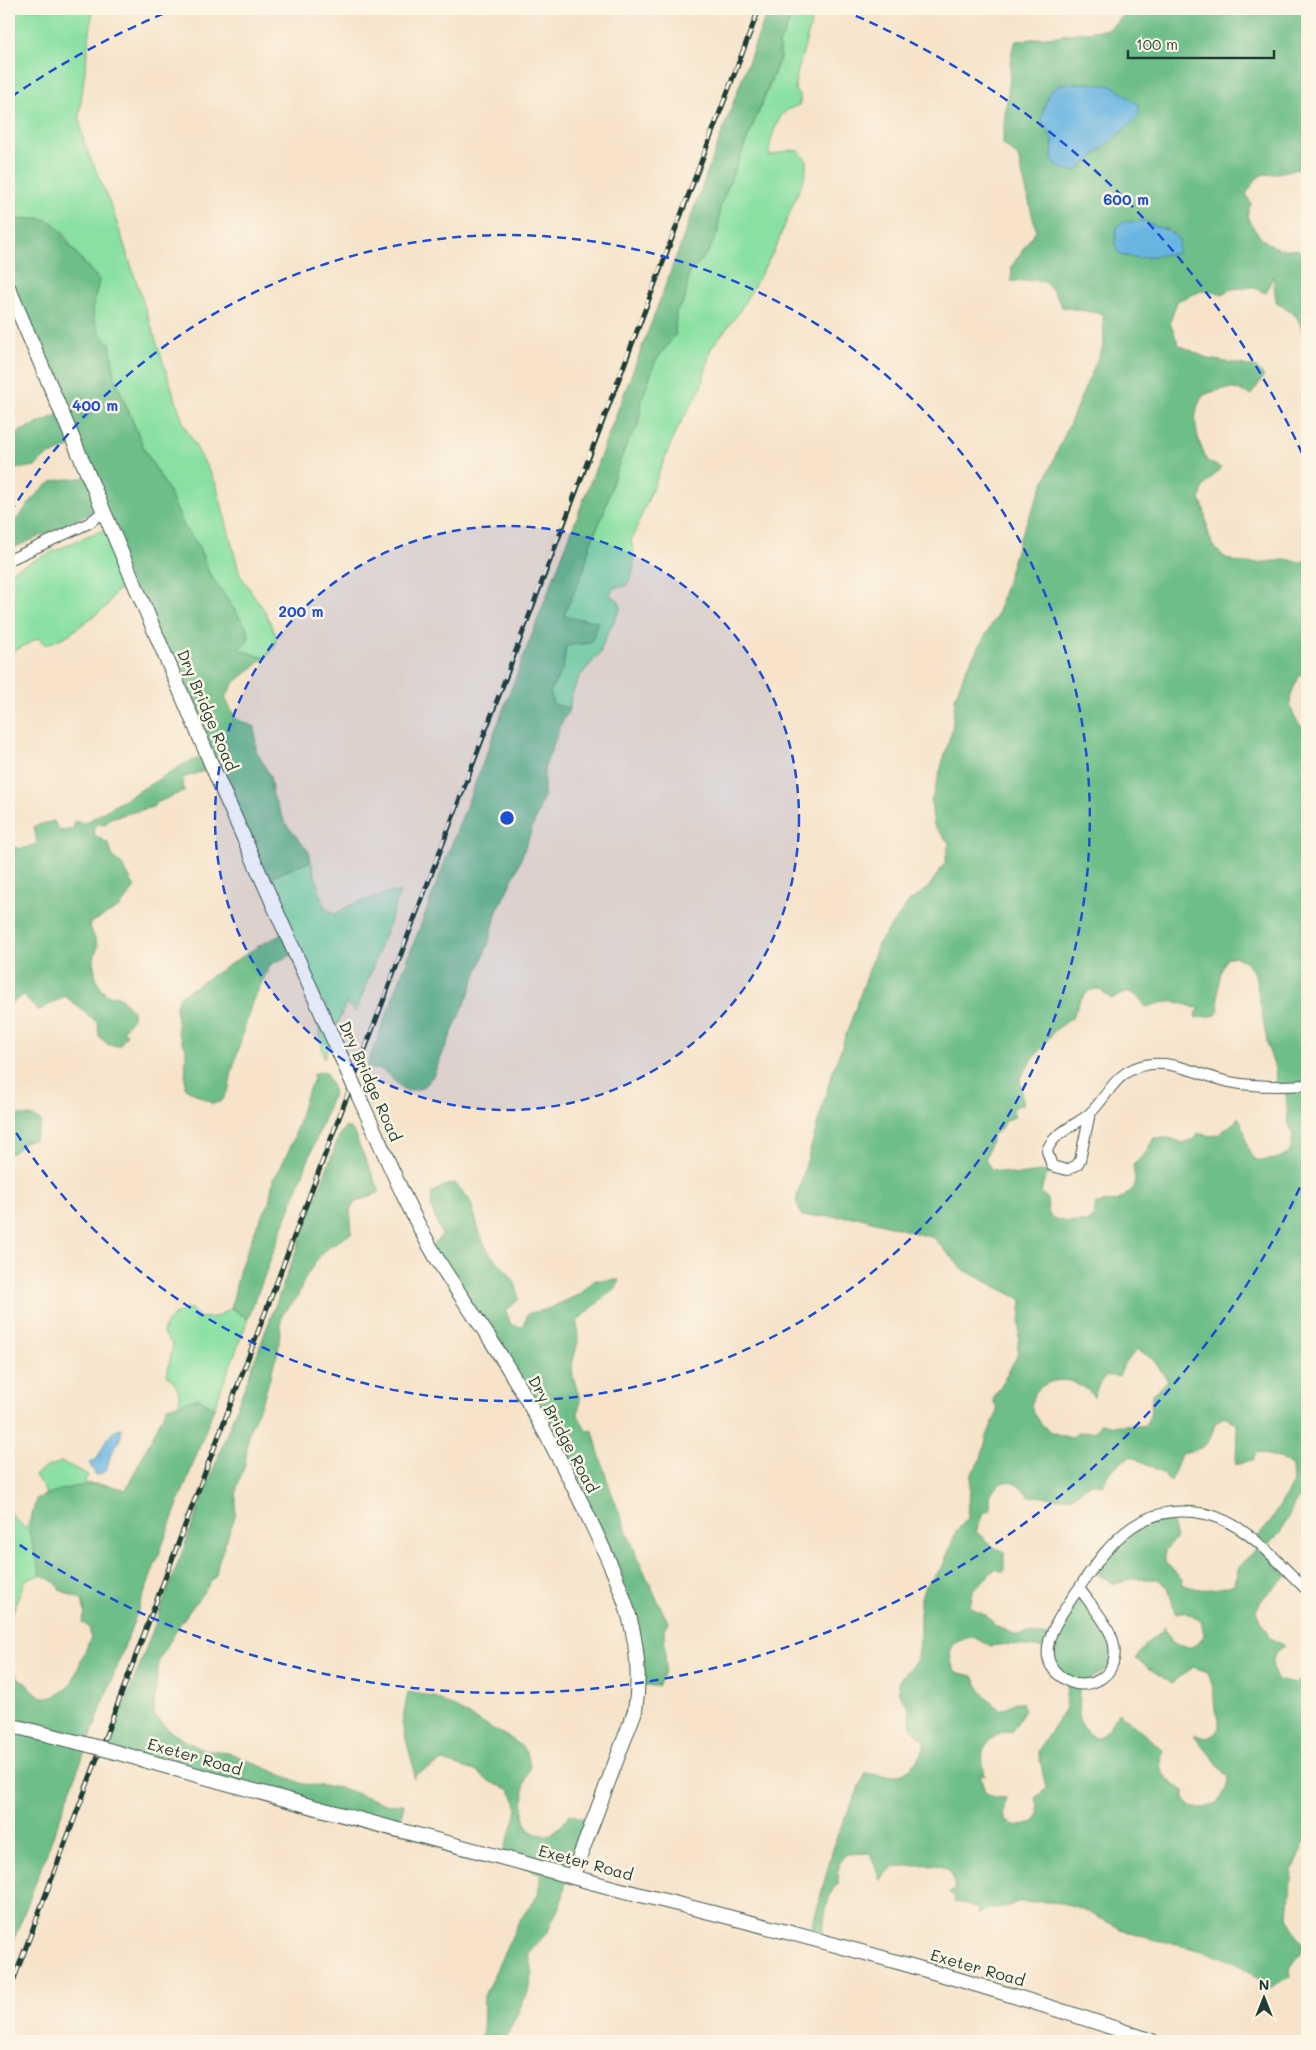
<svg xmlns="http://www.w3.org/2000/svg" width="1316" height="2050" viewBox="0 0 1316 2050" font-family="Mali,sans-serif">
  <rect width="100%" height="100%" fill="#fcf5e5"/>
  <filter id="ink" filterUnits="userSpaceOnUse"><feTurbulence type="fractalNoise" baseFrequency=".02" numOctaves="2"/><feDisplacementMap in="SourceGraphic" scale="10" xChannelSelector="R" yChannelSelector="G"/><feConvolveMatrix kernelMatrix="1 2 1 2 8 2 1 2 1" color-interpolation-filters="sRGB"/></filter>
  <filter id="wash" filterUnits="userSpaceOnUse"><feTurbulence type="fractalNoise" baseFrequency=".0096" numOctaves="4" result="noise"/><feDisplacementMap in="SourceGraphic" scale="20" xChannelSelector="R" yChannelSelector="G"/><feGaussianBlur stdDeviation="1.12" result="paint"/><feColorMatrix in="noise" values="0 0 0 0 0 0 0 0 0 0 0 0 0 0 0 0 0 1.4 0 .05"/><feComposite in="paint" operator="in"/></filter>
  <g filter="url(#wash)">
    <rect width="100%" height="100%" fill="#f6e3ca"/>
    <path fill="#88e0a3" stroke="#548e6c" d="M 9,9 L 93,9 L 79,116 L 84,143 L 112,208 L 184,425 L 216,484 L 240,575 L 264,610 L 276,635 L 275,647 L 265,658 L 237,649 L 247,642 L 249,636 L 247,628 L 209,573 L 198,545 L 185,528 L 167,488 L 145,451 L 115,378 L 110,343 L 100,333 L 94,320 L 93,306 L 99,280 L 71,247 L 64,233 L 39,218 L 9,220 Z
      M 795,9 L 815,9 L 796,78 L 795,91 L 800,95 L 800,104 C 796,107 793,107 789,109 C 776,116 769,143 769,156 L 790,150 L 799,151 L 807,161 L 805,175 L 775,249 L 738,314 L 711,348 L 701,388 L 676,431 L 631,541 C 635,557 636,572 626,586 L 614,587 L 610,595 L 619,601 L 621,608 L 605,638 L 600,653 L 579,677 L 570,700 L 570,709 L 553,704 L 550,691 L 563,668 L 566,646 L 598,622 C 586,618 575,621 563,615 L 584,569 L 590,544 L 603,515 L 615,474 L 627,443 L 638,426 L 642,399 L 655,362 L 675,335 L 676,312 L 685,300 L 689,273 L 708,253 L 718,232 L 720,206 L 770,84 L 780,58 L 779,44 Z
      M 111,528 L 133,583 L 115,592 L 107,606 L 68,635 L 46,645 L 38,638 L 9,654 L 9,572 L 87,536 Z
      M 311,861 L 324,906 L 334,915 C 351,904 352,904 370,899 C 384,896 384,891 400,893 L 356,1012 L 346,1003 L 324,1058 L 317,1017 L 263,880 Z
      M 190,1308 L 200,1318 L 216,1317 L 231,1308 L 248,1319 L 214,1408 L 199,1398 L 179,1404 C 181,1391 176,1384 167,1375 L 173,1345 L 163,1333 C 166,1317 176,1313 190,1308 Z
      M 62,1462 L 88,1475 L 84,1483 L 110,1485 L 43,1496 L 46,1493 L 35,1475 L 45,1468 Z
      M 35,1506 L 29,1531 L 41,1575 L 25,1580 L 9,1622 L 9,1512 L 26,1529 Z"/>
    <path fill="#6ebe89" stroke="#467e5e" fill-rule="evenodd" d="M 768,9 L 795,9 L 779,44 L 780,58 L 720,206 L 718,232 L 708,253 L 689,273 L 685,300 L 676,312 L 675,335 L 655,362 L 642,399 L 638,426 L 627,443 L 615,474 L 603,515 L 590,544 L 584,569 L 564,615 C 574,621 586,618 598,622 L 591,643 L 566,646 L 563,668 L 550,691 L 553,704 L 570,708 L 562,722 L 544,769 L 544,796 L 516,872 L 497,911 L 489,942 L 468,996 L 433,1076 L 422,1088 L 408,1091 L 402,1088 L 383,1070 L 366,1068 L 660,300 Z
      M 1130,9 L 1307,9 L 1307,170 C 1297,165 1279,176 1264,174 L 1257,178 L 1246,194 L 1251,204 L 1247,216 C 1256,236 1273,254 1297,249 L 1301,252 L 1307,246 L 1307,352 L 1305,352 C 1302,328 1303,315 1278,304 L 1276,301 L 1273,276 L 1266,293 L 1252,287 L 1231,289 L 1222,294 L 1204,290 L 1177,301 L 1170,323 L 1179,345 L 1209,359 L 1255,367 L 1264,376 L 1251,395 C 1230,386 1225,387 1204,395 C 1188,414 1198,441 1207,461 L 1221,468 L 1203,487 L 1200,500 C 1207,509 1205,530 1212,543 C 1230,573 1259,561 1285,560 C 1294,559 1298,564 1307,560 L 1307,672 L 1299,676 C 1297,682 1293,688 1291,695 C 1288,707 1296,725 1307,730 L 1307,1492 L 1296,1501 L 1280,1533 L 1263,1549 L 1287,1576 C 1277,1586 1253,1601 1258,1616 C 1260,1624 1267,1629 1269,1637 L 1284,1646 C 1270,1656 1270,1666 1278,1680 L 1294,1684 L 1304,1678 L 1307,1665 L 1307,1837 L 1292,1871 L 1288,1917 L 1303,1945 L 1301,1954 L 1290,1969 L 1291,1978 L 1267,1989 C 1236,1947 1173,1949 1129,1932 C 1107,1924 1089,1909 1066,1904 C 1051,1901 1033,1902 1017,1902 C 1005,1911 990,1904 979,1915 L 978,1909 L 955,1901 L 954,1895 L 949,1893 L 956,1889 C 951,1853 920,1868 894,1866 L 880,1880 L 870,1853 L 846,1854 L 839,1863 L 838,1884 C 826,1892 825,1920 822,1933 L 812,1928 L 836,1838 L 866,1773 C 888,1777 905,1779 918,1759 C 923,1753 924,1750 924,1741 L 911,1727 L 909,1708 L 898,1691 L 900,1679 L 916,1661 L 920,1636 L 920,1602 L 924,1587 L 943,1566 L 956,1532 L 968,1518 L 971,1475 L 981,1458 L 987,1436 L 996,1415 L 997,1408 L 993,1400 L 1017,1356 L 1022,1300 L 962,1269 L 934,1238 L 857,1217 L 802,1216 L 796,1200 L 829,1083 L 878,944 L 909,902 L 928,888 L 945,863 L 949,843 L 934,826 L 931,802 L 952,730 L 955,698 L 965,671 L 997,615 L 1019,540 L 1104,344 L 1103,314 L 1062,307 C 1045,275 1046,281 1011,281 L 1012,266 L 1036,230 L 1018,157 L 1003,144 C 1003,124 1006,106 1009,86 C 1012,70 1008,55 1016,41 L 1109,29 ZM 1053,140 L 1079,169 L 1077,171 L 1052,159 ZM 1144,221 L 1153,226 L 1171,230 L 1178,253 L 1139,258 L 1120,255 L 1115,244 L 1117,227 ZM 1235,956 L 1246,962 L 1255,974 L 1268,1047 L 1275,1069 L 1276,1091 L 1286,1092 L 1288,1122 L 1293,1134 L 1291,1150 C 1280,1160 1270,1161 1255,1160 C 1241,1144 1250,1135 1238,1117 C 1234,1125 1226,1127 1220,1134 L 1211,1136 L 1197,1133 L 1194,1139 L 1183,1143 L 1169,1138 L 1154,1138 L 1145,1154 L 1133,1165 L 1135,1179 L 1133,1190 L 1117,1201 L 1096,1204 L 1094,1216 L 1086,1222 L 1066,1222 L 1052,1218 L 1048,1212 L 1047,1198 L 1041,1193 L 1043,1183 L 1050,1171 L 1017,1175 L 991,1169 L 985,1160 L 993,1134 L 1000,1130 L 1005,1120 L 1015,1117 L 1013,1110 L 1015,1106 L 1023,1105 L 1020,1080 L 1027,1067 L 1054,1031 L 1072,1018 L 1080,1000 L 1090,990 L 1100,989 L 1111,999 C 1130,990 1133,989 1146,1007 C 1166,1001 1175,999 1195,1008 L 1198,1007 L 1199,1011 L 1195,1013 L 1196,1018 L 1216,1015 L 1219,1009 C 1216,995 1219,970 1227,958 ZM 1137,1350 L 1151,1357 L 1168,1380 L 1152,1395 L 1150,1416 L 1145,1425 C 1136,1427 1133,1424 1125,1425 C 1113,1425 1115,1427 1101,1423 L 1096,1431 L 1078,1433 L 1071,1438 L 1068,1437 C 1061,1435 1051,1433 1046,1428 C 1004,1395 1064,1358 1094,1397 C 1099,1383 1102,1372 1119,1377 L 1124,1364 ZM 1224,1417 L 1237,1424 L 1236,1465 L 1250,1460 L 1253,1461 L 1257,1452 L 1282,1459 L 1292,1467 L 1293,1483 L 1269,1524 L 1253,1542 L 1257,1548 L 1239,1566 L 1234,1584 C 1217,1590 1199,1592 1183,1584 L 1182,1579 L 1165,1562 L 1165,1550 L 1176,1539 L 1171,1518 L 1168,1516 L 1130,1529 L 1094,1572 L 1114,1584 L 1132,1579 L 1158,1579 L 1168,1587 L 1175,1613 L 1184,1612 L 1201,1621 L 1204,1635 C 1196,1650 1188,1648 1173,1644 L 1164,1627 L 1163,1631 L 1148,1642 L 1136,1659 L 1172,1684 L 1176,1679 L 1194,1667 L 1208,1672 L 1213,1688 L 1215,1710 L 1219,1718 L 1219,1728 L 1215,1734 L 1207,1738 L 1194,1735 L 1228,1777 C 1227,1799 1212,1812 1190,1807 L 1184,1799 L 1184,1791 C 1167,1781 1154,1770 1163,1750 L 1118,1712 L 1110,1728 L 1097,1738 L 1089,1736 L 1079,1720 L 1079,1687 L 1114,1664 L 1108,1630 L 1082,1594 L 1066,1609 L 1049,1636 L 1027,1633 L 1017,1635 L 995,1626 L 990,1618 L 970,1607 L 973,1591 L 995,1569 L 1004,1572 L 1004,1552 C 992,1548 987,1540 976,1532 L 983,1513 L 991,1510 L 989,1496 C 1001,1477 1016,1476 1028,1496 C 1038,1496 1065,1500 1073,1496 C 1084,1490 1089,1480 1102,1485 L 1111,1470 L 1130,1456 L 1153,1467 L 1171,1481 L 1181,1454 C 1204,1448 1209,1448 1215,1423 ZM 975,1637 L 991,1646 C 1009,1642 1027,1647 1046,1648 L 1067,1684 L 1065,1708 L 1038,1751 L 1046,1788 L 1036,1798 C 1037,1803 1039,1809 1038,1814 C 1036,1829 1007,1830 1004,1815 C 1003,1810 1005,1803 1006,1798 L 994,1797 L 985,1792 L 980,1775 L 985,1776 C 982,1760 979,1748 994,1737 C 1001,1732 1003,1731 1012,1731 L 1025,1710 L 1022,1702 L 1016,1702 L 1001,1710 C 989,1700 979,1691 973,1676 L 955,1672 C 945,1650 951,1639 975,1637 Z
      M 39,218 C 62,222 60,234 72,249 C 81,260 90,270 99,280 L 93,306 L 94,320 L 100,333 L 110,343 L 115,379 L 145,451 L 167,488 L 185,528 L 198,545 L 209,573 L 247,628 L 249,636 L 247,643 L 238,649 L 265,658 L 234,683 L 225,698 L 236,719 L 255,727 L 256,750 L 270,776 L 273,796 L 286,824 L 309,852 L 311,861 L 263,880 L 210,769 L 182,778 L 184,791 L 156,803 L 153,807 L 110,818 L 105,824 L 97,824 L 93,829 L 95,835 L 109,844 L 112,855 L 122,865 L 135,887 L 120,907 L 89,924 L 98,946 L 93,961 L 97,982 L 106,995 L 119,996 L 133,1011 L 132,1019 L 123,1030 L 127,1034 L 119,1046 L 109,1045 L 99,1037 L 98,1023 L 65,996 L 38,1011 L 23,995 L 9,1005 L 9,845 L 12,845 L 13,847 L 21,849 L 37,844 L 34,826 L 54,821 L 59,831 L 73,829 L 74,821 L 85,823 L 186,763 L 205,756 L 101,509 L 9,550 L 9,527 C 25,513 34,491 52,482 C 63,477 76,481 87,476 L 74,445 L 45,457 L 36,466 L 9,470 L 9,436 L 59,414 L 9,289 L 9,220 Z
      M 283,934 L 294,954 L 271,964 L 252,1002 L 232,1071 L 229,1088 L 222,1101 L 213,1104 L 185,1088 L 186,1049 L 178,1033 L 176,1005 L 180,996 L 262,944 Z
      M 325,1071 L 334,1092 L 248,1319 L 231,1308 L 240,1268 L 257,1225 L 269,1204 L 273,1179 L 280,1169 L 293,1141 L 305,1098 L 314,1079 L 313,1074 Z
      M 9,1095 L 18,1115 L 34,1117 L 42,1122 L 34,1140 L 27,1141 L 13,1153 L 9,1153 Z
      M 345,1127 L 352,1129 L 380,1192 L 356,1202 L 350,1209 L 352,1233 L 327,1248 L 316,1261 L 305,1278 L 297,1298 L 282,1315 L 278,1351 L 264,1397 L 249,1431 L 245,1465 L 237,1487 L 235,1516 L 218,1563 L 216,1575 L 180,1624 L 159,1660 L 153,1715 L 171,1732 L 200,1749 L 228,1752 L 303,1784 L 342,1788 L 389,1805 L 404,1804 L 398,1829 L 106,1754 L 340,1134 Z
      M 455,1183 C 460,1189 467,1195 470,1201 C 476,1218 479,1237 489,1252 C 502,1269 519,1277 518,1300 L 506,1311 L 511,1325 L 522,1327 L 529,1313 L 545,1310 L 578,1295 L 595,1280 L 619,1280 L 617,1286 L 577,1321 L 578,1342 L 572,1365 L 573,1377 L 580,1399 L 578,1415 L 586,1431 L 593,1430 C 607,1492 640,1565 668,1622 L 664,1629 L 666,1670 L 658,1686 L 639,1686 L 626,1601 L 561,1460 L 448,1283 L 426,1256 L 425,1253 L 442,1235 L 431,1207 L 432,1193 L 444,1186 Z
      M 199,1398 L 214,1408 L 9,1953 L 9,1669 L 41,1697 L 54,1697 L 71,1685 L 91,1637 L 89,1627 L 82,1622 L 85,1613 L 82,1600 L 60,1590 L 56,1583 L 41,1575 L 29,1531 L 36,1499 C 63,1487 97,1479 126,1490 L 167,1407 Z
      M 408,1692 L 435,1697 L 515,1741 L 527,1752 L 530,1766 L 524,1785 L 523,1818 L 531,1831 L 541,1835 L 551,1834 L 563,1824 L 569,1814 L 592,1821 L 566,1880 L 563,1897 L 548,1932 L 528,1953 L 532,1973 L 528,1992 L 504,2041 L 479,2041 L 483,2031 L 484,1996 L 519,1921 L 538,1895 L 541,1874 L 502,1858 C 505,1845 517,1818 517,1808 C 517,1802 512,1795 510,1790 L 488,1781 L 478,1772 L 443,1761 L 416,1774 L 414,1779 L 414,1769 L 402,1724 Z"/>
    <path fill="#69b5e2" stroke="#44798b" d="M 1089,83 L 1113,86 L 1139,105 L 1138,117 L 1077,171 L 1061,169 L 1052,159 L 1053,140 L 1041,118 L 1049,92 L 1062,84 Z
      M 1144,221 C 1159,230 1167,226 1179,240 L 1178,253 L 1139,258 L 1120,255 L 1115,244 L 1117,227 L 1123,222 Z
      M 121,1428 C 124,1438 115,1445 111,1454 C 109,1458 109,1465 106,1469 C 104,1473 101,1475 96,1475 L 89,1463 L 97,1459 L 107,1438 L 117,1429 Z"/>
  </g>
  <g filter="url(#ink)">
    <g fill="none" stroke-linecap="round" stroke-linejoin="round">
      <g stroke="#3f564a" stroke-width="12">
        <path id="minor" d="M 9,560 L 89,523 L 103,512
          M 1090,1113 L 1080,1160 L 1077,1165 L 1067,1170 L 1052,1166 L 1047,1151 C 1052,1134 1076,1125 1089,1114 C 1104,1101 1110,1083 1127,1072 C 1163,1050 1200,1078 1235,1083 C 1259,1087 1283,1086 1307,1085
          M 1079,1588 C 1095,1611 1128,1642 1109,1671 C 1104,1678 1095,1683 1087,1684 C 1076,1686 1067,1682 1059,1675 C 1029,1651 1066,1608 1081,1585 C 1112,1539 1143,1501 1206,1514 C 1247,1523 1277,1562 1307,1590"/>
      </g>
      <g stroke="#3f564a" stroke-width="16">
        <path id="tertiary" d="M 9,289 L 219,782 L 339,1052
          M 359,1097 C 384,1151 406,1206 436,1257 C 454,1287 475,1316 494,1345 C 528,1399 559,1456 587,1514 C 618,1580 647,1636 635,1711 L 572,1877
          M 9,1725 L 81,1743
          M 108,1750 C 246,1789 385,1827 523,1863 C 565,1875 607,1887 649,1897 C 819,1939 987,1984 1152,2041"/>
      </g>
      <use href="#minor" stroke="#fff" stroke-width="10"/>
      <use href="#tertiary" stroke="#fff" stroke-width="14"/>
      <g stroke="#1f3d34" stroke-width="5">
        <path id="rail" d="M 9,1992 C 259,1331 506,669 759,9"/>
      </g>
      <use href="#rail" stroke="#fcf5e5" stroke-width="3" stroke-dasharray="9" stroke-linecap="butt"/>
      <g stroke="#3f564a" stroke-width="16" stroke-linecap="butt">
        <path id="tertiary-bridge" d="M 339,1052 L 359,1097
          M 81,1743 L 108,1750"/>
      </g>
      <use href="#tertiary-bridge" stroke="#fff" stroke-width="14"/>
    </g>
  </g>
  <circle cx="507" cy="818" r="292" fill="#1d4ed8" fill-opacity=".12"/>
  <g fill="none" stroke="#1d4ed8" stroke-width="2.5" stroke-dasharray="9 6">
    <circle cx="507" cy="818" r="292"/>
    <path d="M10 513A583 583 0 1 1 10 1123"/>
    <path d="M1306 1174A875 875 0 0 1 11 1539M11 97A875 875 0 0 1 172 10M842 10A875 875 0 0 1 1306 462"/>
  </g>
  <g text-anchor="middle" dominant-baseline="central" stroke-width="5" stroke-linejoin="round" paint-order="stroke">
    <g font-size="16" fill="#1f3d34" stroke="#fcf5e5">
      <text transform="translate(208 710) rotate(67)">Dry Bridge Road</text>
      <text transform="translate(371 1081) rotate(66)">Dry Bridge Road</text>
      <text transform="translate(564 1434) rotate(62)">Dry Bridge Road</text>
      <text transform="translate(195 1756) rotate(16)">Exeter Road</text>
      <text transform="translate(586 1862) rotate(15)">Exeter Road</text>
      <text transform="translate(978 1967) rotate(16)">Exeter Road</text>
    </g>
  </g>
  <circle cx="507" cy="818" r="8" fill="#1d4ed8" stroke="#fcf5e5" stroke-width="2.5"/>
  <g font-size="15" text-anchor="middle" font-weight="bold" fill="#1d4ed8" stroke="#fcf5e5" stroke-width="5" stroke-linejoin="round" paint-order="stroke">
    <text x="1126" y="205">600 m</text>
    <text x="95" y="411">400 m</text>
    <text x="301" y="617">200 m</text>
  </g>
  <rect width="1316" height="2050" fill="none" stroke="#fcf5e5" stroke-width="30"/>
  <g transform="translate(1264 1998)" stroke="#fcf5e5" stroke-width="4" paint-order="stroke">
  <path d="M0-4L9 19L0 12L-9 19Z" fill="#1f3d34"/>
  <text y="-8" font-size="14" font-weight="bold" text-anchor="middle" fill="#1f3d34">N</text>
  </g>
  <path d="M1128 50v8h146v-8" fill="none" stroke="#1f3d34" stroke-width="2.5"/>
  <text x="1136" y="50" font-size="15" fill="#1f3d34" stroke="#fcf5e5" stroke-width="4" paint-order="stroke">100 m</text>
</svg>
